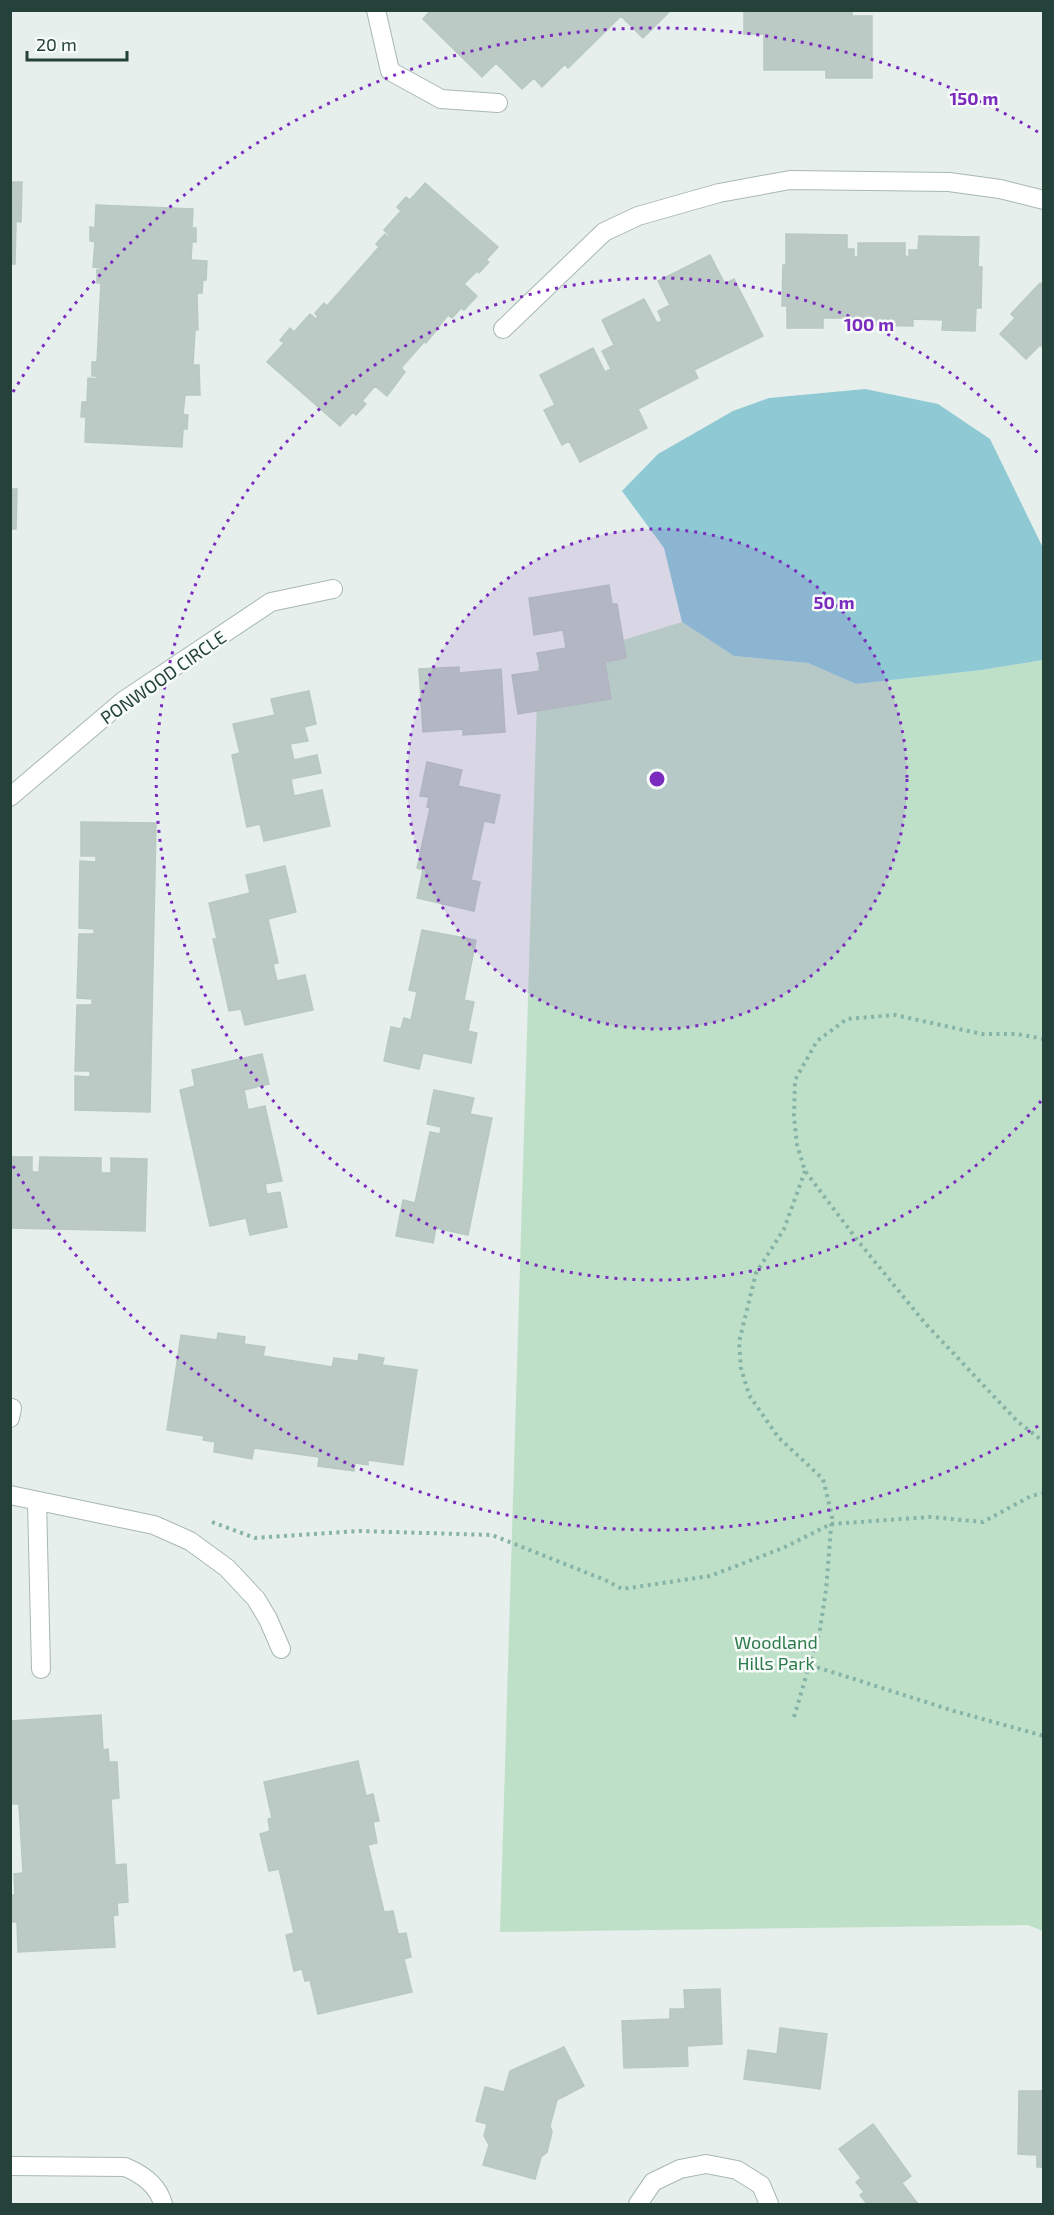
<svg xmlns="http://www.w3.org/2000/svg" width="1054" height="2215" viewBox="0 0 1054 2215" font-family="'Exo 2',sans-serif">
  <rect width="100%" height="100%" fill="#e6efeb"/>
  <path fill="#bfe0c8" d="M 682,622 L 734,656 L 808,663 L 856,684 L 982,670 L 1043,660 L 1043,1931 L 1028,1925 L 500,1932 L 538,666 Z"/>
  <path fill="#8ec9d4" d="M 865,389 L 938,404 L 990,439 L 1043,548 L 1043,660 L 982,670 L 856,684 L 808,663 L 734,656 L 682,622 L 664,548 L 622,491 L 658,454 L 733,411 L 769,398 Z"/>
  <path fill="#bbcac4" stroke="#b8c9c2" stroke-width="1.5" d="M 431,10 L 671,10 L 643,38 L 621,16 L 568,68 L 565,64 L 542,87 L 534,78 L 522,89 L 496,63 L 482,77 L 423,19 Z
    M 744,10 L 852,11 L 852,16 L 872,16 L 872,78 L 826,78 L 826,70 L 764,70 L 764,34 L 744,34 Z
    M 10,182 L 22,182 L 21,222 L 16,221 L 15,264 L 10,264 Z
    M 425,183 L 498,247 L 486,260 L 489,262 L 479,273 L 477,271 L 464,284 L 477,296 L 464,310 L 461,308 L 452,318 L 448,315 L 426,343 L 424,342 L 401,368 L 405,372 L 387,396 L 375,386 L 362,401 L 366,404 L 356,415 L 353,412 L 340,426 L 267,362 L 284,343 L 280,340 L 290,328 L 294,332 L 310,314 L 316,319 L 318,317 L 315,313 L 324,303 L 327,306 L 379,247 L 376,244 L 385,234 L 388,237 L 390,236 L 384,230 L 401,211 L 397,207 L 406,197 L 410,200 Z
    M 96,205 L 193,209 L 192,228 L 196,228 L 196,242 L 192,242 L 191,260 L 207,261 L 206,280 L 203,280 L 202,293 L 197,293 L 198,330 L 195,330 L 193,365 L 199,365 L 200,395 L 185,395 L 183,414 L 188,415 L 187,429 L 183,429 L 182,447 L 85,442 L 86,417 L 81,417 L 82,402 L 87,402 L 88,378 L 96,379 L 97,376 L 92,376 L 92,362 L 97,362 L 101,283 L 97,283 L 97,270 L 101,270 L 101,268 L 93,267 L 95,242 L 90,241 L 90,227 L 95,228 Z
    M 786,234 L 847,235 L 847,249 L 854,249 L 854,257 L 858,257 L 858,243 L 905,243 L 905,256 L 909,257 L 909,250 L 918,250 L 919,236 L 979,237 L 978,267 L 982,267 L 981,308 L 976,308 L 975,331 L 942,330 L 943,320 L 913,319 L 913,326 L 847,325 L 847,318 L 823,318 L 823,328 L 787,328 L 787,306 L 782,306 L 783,265 L 786,265 Z
    M 710,255 L 725,284 L 734,279 L 763,336 L 694,370 L 698,378 L 638,409 L 647,428 L 580,462 L 569,441 L 562,445 L 544,410 L 555,405 L 540,375 L 593,348 L 605,372 L 611,369 L 602,351 L 614,345 L 602,320 L 644,299 L 657,323 L 662,321 L 658,311 L 670,305 L 658,281 Z
    M 1040,283 L 1044,284 L 1044,348 L 1040,345 L 1026,359 L 1000,334 L 1015,318 L 1011,314 Z
    M 10,489 L 17,489 L 16,529 L 11,529 L 10,552 Z
    M 609,585 L 612,604 L 617,604 L 626,658 L 605,662 L 611,699 L 518,714 L 512,675 L 541,671 L 537,653 L 566,648 L 563,630 L 534,635 L 529,598 Z
    M 459,667 L 459,673 L 501,669 L 505,732 L 463,735 L 463,729 L 423,732 L 419,669 Z
    M 309,691 L 316,724 L 304,727 L 308,741 L 290,744 L 294,760 L 317,755 L 321,773 L 291,779 L 294,796 L 322,790 L 330,826 L 264,841 L 260,824 L 247,827 L 232,755 L 240,753 L 233,724 L 275,715 L 271,699 Z
    M 427,762 L 462,770 L 458,786 L 500,795 L 494,823 L 484,821 L 471,880 L 480,882 L 474,911 L 417,898 L 423,870 L 417,868 L 430,808 L 427,807 L 429,797 L 420,796 Z
    M 81,822 L 156,823 L 150,1112 L 75,1110 L 75,1076 L 90,1077 L 90,1071 L 75,1071 L 77,1005 L 92,1005 L 92,999 L 77,998 L 79,934 L 94,934 L 94,929 L 79,928 L 80,861 L 96,862 L 96,856 L 81,856 Z
    M 285,866 L 296,912 L 268,919 L 278,963 L 273,964 L 277,981 L 305,975 L 313,1010 L 245,1025 L 241,1009 L 229,1011 L 213,939 L 217,939 L 209,903 L 250,893 L 246,875 Z
    M 422,930 L 476,940 L 464,1000 L 474,1002 L 468,1031 L 477,1033 L 471,1063 L 423,1053 L 419,1069 L 384,1061 L 391,1027 L 401,1029 L 404,1018 L 411,1020 L 417,992 L 409,990 Z
    M 262,1054 L 269,1084 L 244,1090 L 248,1110 L 265,1106 L 282,1181 L 265,1184 L 267,1194 L 280,1192 L 287,1227 L 250,1235 L 246,1218 L 210,1226 L 180,1090 L 195,1086 L 192,1070 Z
    M 434,1090 L 474,1098 L 470,1114 L 492,1118 L 468,1235 L 436,1228 L 433,1243 L 396,1236 L 403,1200 L 415,1203 L 430,1132 L 440,1134 L 441,1127 L 427,1124 Z
    M 10,1157 L 32,1157 L 32,1172 L 39,1172 L 40,1157 L 101,1158 L 101,1173 L 111,1173 L 111,1158 L 147,1159 L 145,1231 L 10,1228 Z
    M 218,1333 L 245,1337 L 244,1344 L 265,1347 L 263,1356 L 332,1367 L 334,1358 L 358,1361 L 359,1354 L 384,1358 L 382,1365 L 417,1370 L 403,1465 L 368,1460 L 368,1465 L 355,1463 L 354,1471 L 318,1466 L 319,1457 L 254,1448 L 252,1459 L 214,1452 L 215,1442 L 203,1440 L 204,1436 L 167,1430 L 181,1335 L 217,1340 Z
    M 101,1715 L 103,1750 L 108,1749 L 109,1762 L 117,1762 L 119,1798 L 111,1799 L 115,1865 L 126,1864 L 128,1902 L 117,1903 L 118,1915 L 113,1916 L 115,1947 L 18,1952 L 17,1922 L 10,1922 L 10,1895 L 15,1895 L 14,1874 L 23,1873 L 19,1804 L 10,1804 L 10,1721 Z
    M 358,1761 L 366,1796 L 373,1794 L 379,1821 L 373,1822 L 377,1843 L 368,1845 L 384,1912 L 393,1911 L 398,1934 L 406,1933 L 411,1957 L 404,1959 L 412,1992 L 318,2014 L 310,1980 L 305,1981 L 302,1969 L 294,1971 L 286,1935 L 294,1933 L 279,1869 L 269,1871 L 260,1834 L 270,1831 L 268,1819 L 272,1818 L 264,1782 Z
    M 720,1989 L 722,2044 L 687,2046 L 688,2066 L 624,2068 L 622,2021 L 670,2019 L 670,2009 L 685,2009 L 684,1990 Z
    M 780,2028 L 827,2034 L 820,2089 L 744,2079 L 748,2050 L 777,2054 Z
    M 564,2047 L 584,2086 L 557,2100 L 550,2126 L 552,2132 L 547,2152 L 541,2157 L 535,2179 L 483,2165 L 489,2145 L 484,2136 L 487,2124 L 476,2121 L 485,2087 L 504,2092 L 510,2071 Z
    M 1019,2091 L 1044,2091 L 1044,2167 L 1037,2167 L 1037,2155 L 1018,2154 Z
    M 873,2124 L 911,2176 L 902,2183 L 918,2204 L 867,2204 L 860,2195 L 864,2192 L 856,2182 L 861,2178 L 839,2149 Z"/>
  <g fill="none" stroke-linecap="round" stroke-linejoin="round">
    <g stroke="#a8b8b2" stroke-width="20">
      <path id="lane" d="M 376,10 L 390,71 L 441,99 L 498,103
        M 10,1418 L 12,1408
        M 10,1495 L 154,1525 L 190,1541 L 227,1568 L 256,1599 L 268,1619 L 281,1649
        M 37,1501 L 41,1669
        M 10,2166 L 125,2167 C 142,2174 158,2185 163,2204"/>
    </g>
    <g stroke="#a8b8b2" stroke-width="20">
      <path id="street" d="M 503,329 L 604,232 L 638,216 L 719,193 L 790,180 L 949,182 L 1000,189 L 1044,200
        M 10,797 L 123,701 L 271,602 L 333,589
        M 638,2204 L 653,2182 L 680,2169 L 706,2164 L 737,2170 L 761,2185 L 769,2204"/>
    </g>
    <path stroke="#86b3a5" stroke-width="4" stroke-dasharray="3 4.5" stroke-linecap="butt" d="M 1044,1039 L 1017,1034 L 982,1034 L 895,1015 L 847,1019 L 817,1041 L 795,1080 L 794,1116 L 797,1145 L 805,1171 L 858,1241 L 924,1322 L 1017,1421 L 1044,1442
      M 212,1522 L 255,1538 L 359,1531 L 492,1535 L 605,1580 L 622,1589 L 710,1576 L 783,1548 L 831,1524 L 930,1517 L 983,1522 L 1031,1496 L 1044,1493
      M 810,1665 L 954,1711 L 1044,1736
      M 794,1717 L 820,1629 L 826,1590 L 832,1516 L 823,1479 L 778,1437 L 749,1395 L 741,1368 L 739,1342 L 756,1273 L 784,1229 L 805,1171"/>
    <use href="#lane" stroke="#fff" stroke-width="18"/>
    <use href="#street" stroke="#fff" stroke-width="18"/>
  </g>
  <circle cx="657" cy="779" r="250" fill="#7b2cbf" fill-opacity=".12"/>
  <g fill="none" stroke="#7b2cbf" stroke-width="3" stroke-dasharray="3 6">
    <circle cx="657" cy="779" r="250"/>
    <path d="M1041 1101A501 501 0 1 1 1041 457"/>
    <path d="M1038 1426A751 751 0 0 1 13 1166M13 392A751 751 0 0 1 1038 132"/>
  </g>
  <g text-anchor="middle" dominant-baseline="central" stroke-width="5" stroke-linejoin="round" paint-order="stroke">
    <g font-size="18" fill="#24423a" stroke="#f7fbf9">
      <text transform="translate(163 677) rotate(-35)">PONWOOD CIRCLE</text>
    </g>
    <g font-size="18" fill="#2d7a4b" stroke="#f7fbf9">
      <text x="776" y="1642">Woodland<tspan x="776" dy="21">Hills Park</tspan></text>
    </g>
  </g>
  <circle cx="657" cy="779" r="9" fill="#7b2cbf" stroke="#f7fbf9" stroke-width="3"/>
  <g font-size="18" text-anchor="middle" font-weight="bold" fill="#7b2cbf" stroke="#f7fbf9" stroke-width="5" stroke-linejoin="round" paint-order="stroke">
    <text x="974" y="105">150 m</text>
    <text x="869" y="331">100 m</text>
    <text x="834" y="609">50 m</text>
  </g>
  <rect width="1054" height="2215" fill="none" stroke="#24423a" stroke-width="24"/>
  <path d="M27 51v9h100v-9" fill="none" stroke="#24423a" stroke-width="3"/>
  <text x="36" y="51" font-size="18" fill="#24423a" stroke="#f7fbf9" stroke-width="4.5" paint-order="stroke">20 m</text>
</svg>
